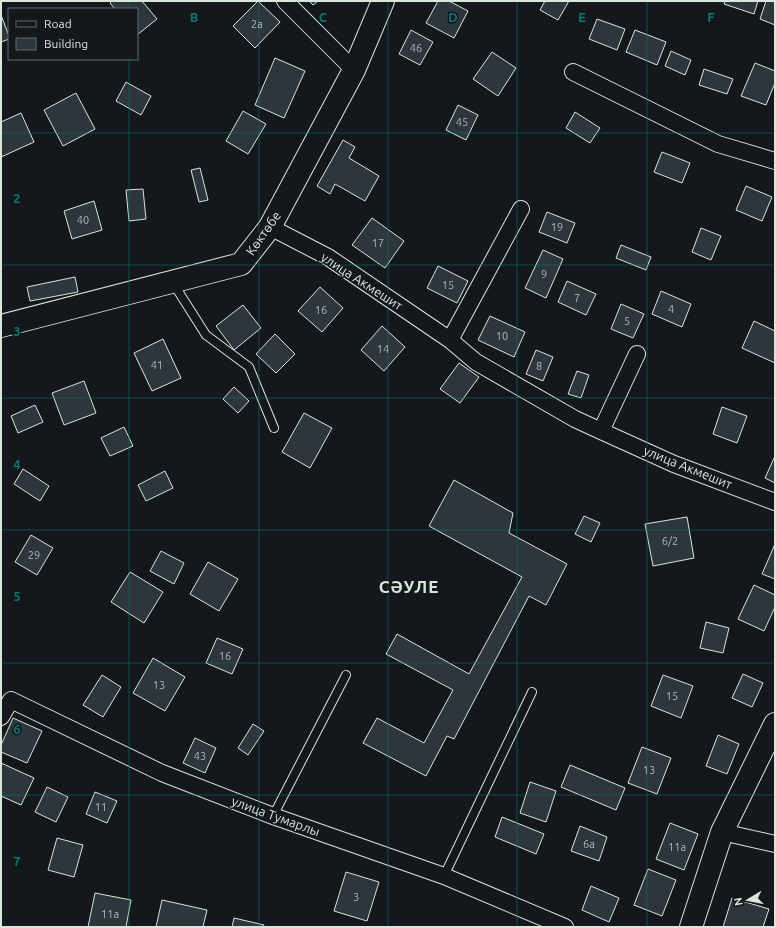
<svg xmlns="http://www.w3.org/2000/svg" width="776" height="928" viewBox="0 0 776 928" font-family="Ubuntu,sans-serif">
  <rect width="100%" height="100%" fill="#14181c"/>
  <path fill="#2c363c" stroke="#d8e6dc" d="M 112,1 L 142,1 L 157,19 L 137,35 L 137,9 L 115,9 L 110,3 Z
    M 258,1 L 280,22 L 255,48 L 233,26 Z
    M 309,1 L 318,1 L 313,5 Z
    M 438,1 L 449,1 L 468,11 L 454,38 L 426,23 Z
    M 545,1 L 569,1 L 558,20 L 540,10 Z
    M 725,1 L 758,1 L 754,14 L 724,4 Z
    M 766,1 L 775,1 L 775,25 L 760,19 Z
    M 1,15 L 9,36 L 9,39 L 1,42 Z
    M 597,19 L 625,29 L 617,50 L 589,39 Z
    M 411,30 L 433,42 L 420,65 L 399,54 Z
    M 635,30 L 666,42 L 657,65 L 626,52 Z
    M 671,51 L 691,60 L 685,75 L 665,66 Z
    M 492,52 L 516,68 L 498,96 L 473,79 Z
    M 275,58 L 305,71 L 284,118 L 255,105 Z
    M 755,63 L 775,71 L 775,83 L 766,105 L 741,96 Z
    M 704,69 L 733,79 L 727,94 L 699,85 Z
    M 126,82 L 151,96 L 141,115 L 116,101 Z
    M 76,93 L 95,129 L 63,146 L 44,110 Z
    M 458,105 L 478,115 L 466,140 L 446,130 Z
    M 243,111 L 266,124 L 248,154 L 226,141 Z
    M 575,112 L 600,128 L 590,143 L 566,128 Z
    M 21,113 L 34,142 L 1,157 L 1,122 Z
    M 343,140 L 355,147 L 349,158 L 379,176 L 365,201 L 335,184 L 330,194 L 317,186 Z
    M 662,152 L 690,163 L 682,183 L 654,172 Z
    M 200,168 L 208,200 L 199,202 L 191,170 Z
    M 746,186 L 772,197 L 762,221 L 736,210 Z
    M 143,189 L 146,219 L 129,221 L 126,190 Z
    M 94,201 L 102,230 L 72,239 L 64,211 Z
    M 547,212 L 575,223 L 567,243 L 539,232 Z
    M 372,218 L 404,241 L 385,268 L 352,245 Z
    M 701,228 L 721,236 L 711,260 L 692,252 Z
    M 621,245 L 651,257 L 646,270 L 616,258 Z
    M 543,250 L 563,259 L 546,298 L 525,288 Z
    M 438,266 L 468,281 L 457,303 L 427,288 Z
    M 75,277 L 78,292 L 30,301 L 27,287 Z
    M 567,281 L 596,294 L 586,315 L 558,302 Z
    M 320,287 L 343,308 L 322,332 L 298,311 Z
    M 661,291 L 691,304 L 682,327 L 652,314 Z
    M 621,304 L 644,314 L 633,338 L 611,329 Z
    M 243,305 L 261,328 L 234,350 L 216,326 Z
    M 490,316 L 525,332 L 514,357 L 478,340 Z
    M 754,321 L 775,331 L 775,363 L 742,348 Z
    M 382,326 L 405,347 L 384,371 L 361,350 Z
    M 275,334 L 295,354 L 276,373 L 256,354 Z
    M 163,339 L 181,378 L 152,391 L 134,353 Z
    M 536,350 L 553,357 L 543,381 L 526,374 Z
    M 459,363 L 479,377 L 460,403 L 440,389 Z
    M 577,371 L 589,375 L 581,398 L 568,394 Z
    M 84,381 L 96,413 L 64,425 L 52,393 Z
    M 234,387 L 249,401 L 238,413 L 223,399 Z
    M 35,405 L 43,422 L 18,433 L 11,416 Z
    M 722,407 L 747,416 L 737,443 L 713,434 Z
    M 304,413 L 332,428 L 310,468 L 282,452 Z
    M 124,427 L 133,446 L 110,456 L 101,438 Z
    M 775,456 L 775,483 L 765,478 Z
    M 23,469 L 49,486 L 40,501 L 14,484 Z
    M 165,471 L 173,488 L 146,501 L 138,485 Z
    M 454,480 L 513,513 L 509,533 L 567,564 L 546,605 L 529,596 L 454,739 L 447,736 L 426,776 L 363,743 L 377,718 L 424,743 L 453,690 L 386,654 L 397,634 L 469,674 L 522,577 L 429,526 Z
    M 584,516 L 600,523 L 591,542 L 575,534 Z
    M 687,517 L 694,558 L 653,566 L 645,524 Z
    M 31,535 L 53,548 L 37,575 L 15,562 Z
    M 775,544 L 775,579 L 762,574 Z
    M 161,551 L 184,563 L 174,584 L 150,571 Z
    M 208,562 L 238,579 L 219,611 L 190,594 Z
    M 130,572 L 163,592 L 144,623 L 111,602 Z
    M 754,585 L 775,595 L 775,607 L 764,631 L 738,619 Z
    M 706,622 L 729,628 L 723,653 L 700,648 Z
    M 217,638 L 243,649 L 232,674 L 206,663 Z
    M 153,658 L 185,677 L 165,711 L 133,693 Z
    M 743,674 L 763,683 L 752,707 L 732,698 Z
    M 102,675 L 121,687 L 103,717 L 83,705 Z
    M 663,675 L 693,686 L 681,718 L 651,706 Z
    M 13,718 L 42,731 L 27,763 L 1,752 L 1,745 Z
    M 253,724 L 264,731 L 248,755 L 238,748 Z
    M 718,735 L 739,744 L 727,774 L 706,766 Z
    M 195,738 L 216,748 L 205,773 L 183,763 Z
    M 642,747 L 671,758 L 657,794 L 628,783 Z
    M 1,763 L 34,778 L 21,805 L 1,796 Z
    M 570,765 L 625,788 L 616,810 L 561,787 Z
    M 530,782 L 556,791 L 546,822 L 520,813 Z
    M 47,787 L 68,797 L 56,822 L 35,812 Z
    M 95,792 L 117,801 L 107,823 L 86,814 Z
    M 502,817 L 544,834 L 536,854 L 495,837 Z
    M 670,823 L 698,834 L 684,870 L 656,859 Z
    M 580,826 L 607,837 L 599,861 L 571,851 Z
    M 57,838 L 83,845 L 74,877 L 48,870 Z
    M 648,869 L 676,880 L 662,916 L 634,905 Z
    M 346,872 L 379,882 L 367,921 L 334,911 Z
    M 591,886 L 619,898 L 609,922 L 582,910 Z
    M 95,893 L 131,900 L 126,927 L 88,927 Z
    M 732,898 L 769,909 L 763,927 L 723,927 Z
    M 162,900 L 207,910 L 203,927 L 156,927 Z
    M 234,918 L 264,925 L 263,927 L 232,927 Z"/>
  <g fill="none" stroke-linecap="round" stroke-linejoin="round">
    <g stroke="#d8e6dc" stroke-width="10">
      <path id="lane" d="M 173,283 L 206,335 L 249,367 L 274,428
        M 273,816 L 346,675
        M 444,876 L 532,692"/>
    </g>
    <g stroke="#d8e6dc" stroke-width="18">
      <path id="street" d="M 285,1 L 354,70
        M 573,72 L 718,144 L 775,161
        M 270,227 L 328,257 L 450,340 L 521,209
        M 450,340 L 476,362 L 575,419 L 601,431 L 637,354
        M 601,431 L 674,464 L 775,502
        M 1,717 L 11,700 L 162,773 L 273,816 L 444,876 L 565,927
        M 722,832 L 775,844"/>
    </g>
    <g stroke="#d8e6dc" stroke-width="24">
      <path id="secondary" d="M 1,326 L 241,264 L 270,227 L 354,70 L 383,1
        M 691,927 L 722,832 L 775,724"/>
    </g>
    <use href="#lane" stroke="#14181c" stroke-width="8"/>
    <use href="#street" stroke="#14181c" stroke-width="16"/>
    <use href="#secondary" stroke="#14181c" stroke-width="22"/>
  </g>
  <path fill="none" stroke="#0f766e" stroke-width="1" stroke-opacity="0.55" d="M 129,1 L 129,9M 259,1 L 259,927M 388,1 L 388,927M 517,1 L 517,927M 647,1 L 647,927M 129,59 L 129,927M 1,133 L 775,133M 1,265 L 775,265M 1,398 L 775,398M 1,530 L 775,530M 1,663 L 775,663M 1,795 L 775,795"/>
  <g text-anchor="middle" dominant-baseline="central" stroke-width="3" stroke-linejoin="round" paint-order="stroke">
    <g font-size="11" fill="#adbab4">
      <text x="257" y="24">2а</text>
      <text x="416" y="48">46</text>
      <text x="462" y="122">45</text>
      <text x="83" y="220">40</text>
      <text x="557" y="227">19</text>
      <text x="378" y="243">17</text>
      <text x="544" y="274">9</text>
      <text x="448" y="285">15</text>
      <text x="577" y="298">7</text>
      <text x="671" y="309">4</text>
      <text x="321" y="310">16</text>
      <text x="627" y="321">5</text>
      <text x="502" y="336">10</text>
      <text x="383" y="349">14</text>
      <text x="157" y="365">41</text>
      <text x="539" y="366">8</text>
      <text x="670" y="541">6/2</text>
      <text x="34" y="555">29</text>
      <text x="225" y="656">16</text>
      <text x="159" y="685">13</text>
      <text x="672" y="696">15</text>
      <text x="200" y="756">43</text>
      <text x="649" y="770">13</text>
      <text x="101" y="807">11</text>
      <text x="589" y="844">6а</text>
      <text x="677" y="847">11а</text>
      <text x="356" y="897">3</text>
      <text x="110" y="914">11а</text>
    </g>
    <g font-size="13" fill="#d8e6dc" stroke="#14181c">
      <text transform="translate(263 233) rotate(-55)">Көктөбе</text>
      <text transform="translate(362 281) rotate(33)">улица Акмешит</text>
      <text transform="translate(688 467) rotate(22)">улица Акмешит</text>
      <text transform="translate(276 816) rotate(20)">улица Тумарлы</text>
    </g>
    <g font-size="17" font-weight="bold" letter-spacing="1" fill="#d8e6dc" stroke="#14181c">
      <text x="409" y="586">СӘУЛЕ</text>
    </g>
  </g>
  <g font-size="13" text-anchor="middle" font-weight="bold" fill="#0f766e" stroke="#14181c" stroke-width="3" stroke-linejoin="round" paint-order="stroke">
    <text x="194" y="22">B</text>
    <text x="323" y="22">C</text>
    <text x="453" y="22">D</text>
    <text x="582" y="22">E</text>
    <text x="711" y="22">F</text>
    <text x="17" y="203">2</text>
    <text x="17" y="336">3</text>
    <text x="17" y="469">4</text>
    <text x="17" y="601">5</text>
    <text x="17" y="734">6</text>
    <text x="17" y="866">7</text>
  </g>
  <rect width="776" height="928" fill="none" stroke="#d8e6dc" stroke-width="4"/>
  <rect x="8" y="8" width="130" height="52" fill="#14181c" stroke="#626a69"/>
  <rect x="16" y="21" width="20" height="6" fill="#14181c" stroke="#626a69"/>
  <text x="44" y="28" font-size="12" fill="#d8e6dc">Road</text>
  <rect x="16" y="38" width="20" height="12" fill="#2c363c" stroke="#626a69"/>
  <text x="44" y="48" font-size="12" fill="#d8e6dc">Building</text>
  <g transform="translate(748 900) rotate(260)" stroke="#14181c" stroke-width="3" paint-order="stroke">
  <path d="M0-3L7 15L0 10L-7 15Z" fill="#d8e6dc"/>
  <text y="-6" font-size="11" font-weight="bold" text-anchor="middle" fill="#d8e6dc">N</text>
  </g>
</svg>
